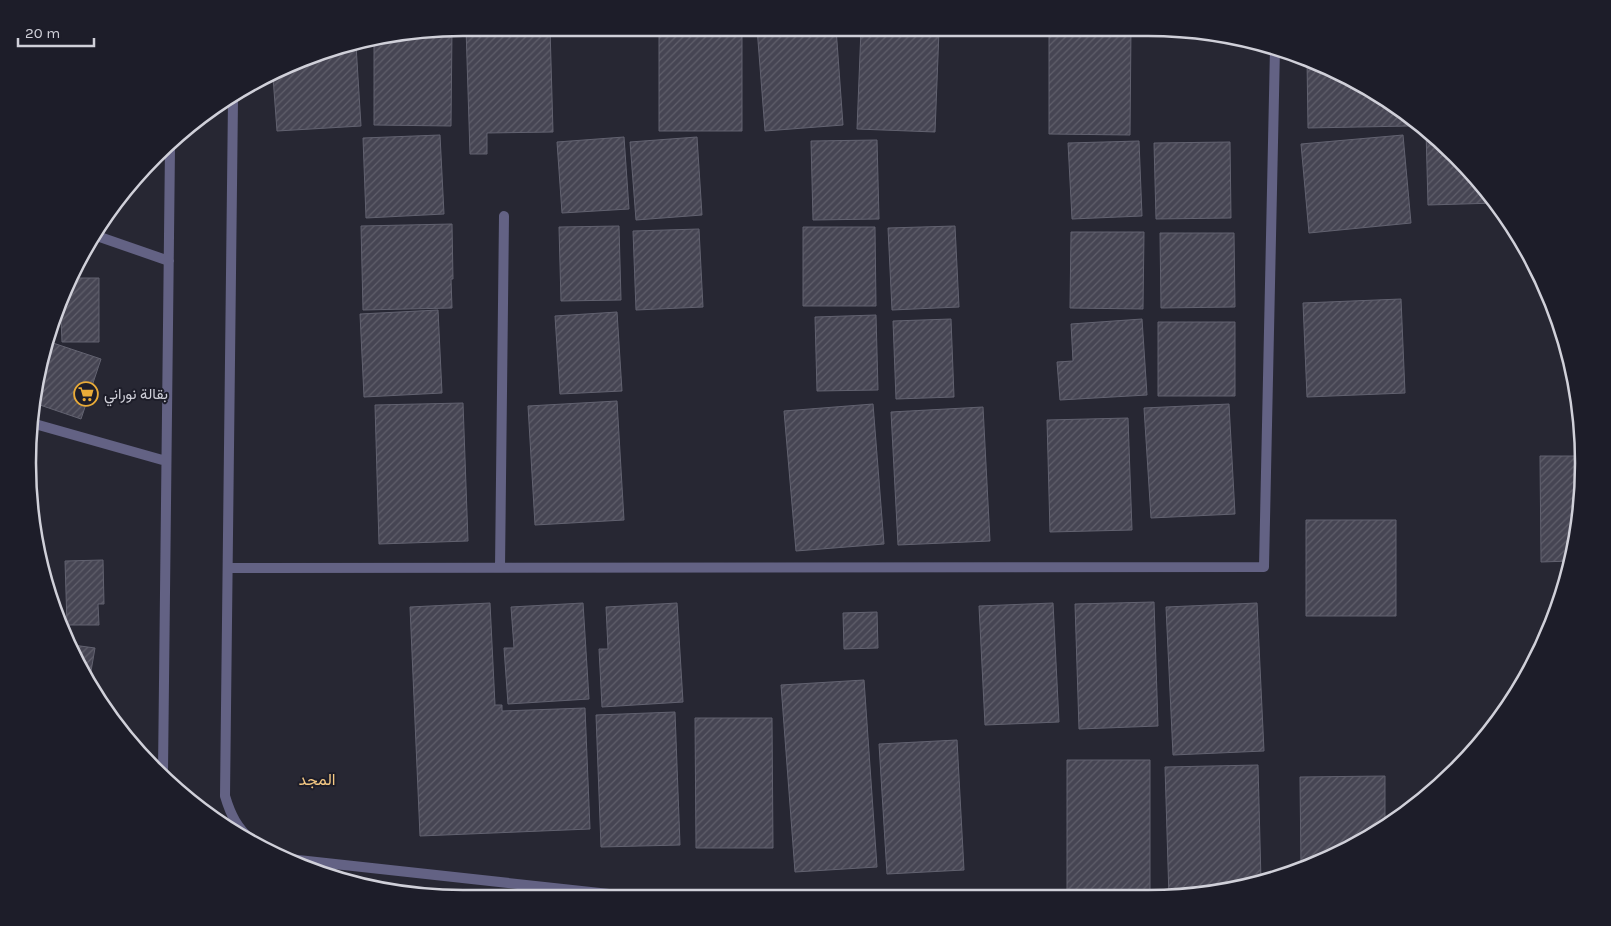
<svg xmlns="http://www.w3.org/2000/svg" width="1611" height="926" viewBox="0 0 1611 926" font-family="Karla,Vazirmatn,sans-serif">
  <defs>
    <pattern id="building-hatch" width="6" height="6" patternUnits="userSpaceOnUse" patternTransform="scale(1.25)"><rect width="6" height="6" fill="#464553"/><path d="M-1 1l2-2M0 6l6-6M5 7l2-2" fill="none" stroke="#605f6b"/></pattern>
  </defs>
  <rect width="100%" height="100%" fill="#272733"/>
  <path fill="url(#building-hatch)" stroke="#626270" d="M 466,28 L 550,28 L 553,132 L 487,133 L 487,154 L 470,154 Z
    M 757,28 L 836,28 L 843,125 L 765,131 Z
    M 1049,28 L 1131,28 L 1130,135 L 1049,134 Z
    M 452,29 L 451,126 L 374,125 L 374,42 Z
    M 659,29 L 742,29 L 742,131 L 659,131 Z
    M 861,29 L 939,31 L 935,132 L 857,129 Z
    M 356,45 L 361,126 L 277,131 L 273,77 L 323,51 Z
    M 1307,60 L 1390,101 L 1410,118 L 1410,126 L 1308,128 Z
    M 1426,130 L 1456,155 L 1496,203 L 1428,205 Z
    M 440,135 L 444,214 L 366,218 L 363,138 Z
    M 1403,135 L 1411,223 L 1309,233 L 1301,144 Z
    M 624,137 L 629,209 L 562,213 L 557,142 Z
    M 697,137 L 702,215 L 636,220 L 630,142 Z
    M 877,140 L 879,219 L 813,220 L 811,141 Z
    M 1139,141 L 1142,216 L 1072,219 L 1068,143 Z
    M 1230,142 L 1231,218 L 1156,219 L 1154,143 Z
    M 452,224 L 453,279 L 451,279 L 452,308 L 363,310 L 361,226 Z
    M 619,226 L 621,300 L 561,301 L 559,227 Z
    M 955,226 L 959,307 L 892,310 L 888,228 Z
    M 803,227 L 875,227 L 876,306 L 803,306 Z
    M 699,229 L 703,307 L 636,310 L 633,231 Z
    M 1071,232 L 1144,232 L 1143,309 L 1070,308 Z
    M 1160,233 L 1234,233 L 1235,307 L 1161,308 Z
    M 75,278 L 99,278 L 99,342 L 62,342 L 61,318 L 57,318 Z
    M 1401,299 L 1405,393 L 1307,397 L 1303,303 Z
    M 438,310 L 442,393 L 364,397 L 360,314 Z
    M 617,312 L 622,391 L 560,394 L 555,316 Z
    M 876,315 L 878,390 L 817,391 L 815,317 Z
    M 951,319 L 954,397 L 896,399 L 893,321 Z
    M 1142,319 L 1147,395 L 1060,400 L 1057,362 L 1073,361 L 1071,324 Z
    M 1158,322 L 1235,322 L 1235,396 L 1158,396 Z
    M 47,341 L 101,359 L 81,419 L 37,404 L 42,350 Z
    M 617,401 L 624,520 L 535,525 L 528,406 Z
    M 463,403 L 468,541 L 379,544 L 375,405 Z
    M 873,404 L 884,544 L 796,551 L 784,411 Z
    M 1229,404 L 1235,514 L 1151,518 L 1144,408 Z
    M 983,407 L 990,541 L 898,545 L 891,412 Z
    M 1128,418 L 1132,530 L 1050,532 L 1047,420 Z
    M 1540,456 L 1583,456 L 1583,463 L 1575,548 L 1571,561 L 1541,562 Z
    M 1306,520 L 1396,520 L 1396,616 L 1306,616 Z
    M 103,560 L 104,604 L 98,604 L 99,625 L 67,625 L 65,561 Z
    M 1154,602 L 1158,726 L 1079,729 L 1075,604 Z
    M 490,603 L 495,705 L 502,705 L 502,711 L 585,708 L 590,829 L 420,836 L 410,607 Z
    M 583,603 L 589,699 L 508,704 L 504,648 L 514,648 L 511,607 Z
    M 677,603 L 683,702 L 602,707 L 599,649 L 608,649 L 606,607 Z
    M 1053,603 L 1059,722 L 985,725 L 979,606 Z
    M 1257,603 L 1264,751 L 1173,755 L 1166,607 Z
    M 877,612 L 878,648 L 844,649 L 843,613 Z
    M 73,645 L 95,648 L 90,677 Z
    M 864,680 L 877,867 L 795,872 L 781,685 Z
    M 675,712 L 680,845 L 601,847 L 596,715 Z
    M 695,718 L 772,718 L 773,848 L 696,848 Z
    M 957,740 L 964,870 L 887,874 L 879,744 Z
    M 1067,760 L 1150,760 L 1150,892 L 1067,891 Z
    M 1258,765 L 1261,881 L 1177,898 L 1169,898 L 1165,767 Z
    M 1385,776 L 1385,825 L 1366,840 L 1301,869 L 1300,777 Z"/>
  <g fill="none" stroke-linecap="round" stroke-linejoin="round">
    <path stroke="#636284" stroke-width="10" d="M 233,99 L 225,796 C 231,816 237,827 252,841
      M 94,235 L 169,261
      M 35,424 L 166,461
      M 228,568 L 1264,567 L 1275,48
      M 500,568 L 504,216
      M 163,771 L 170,147
      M 289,859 L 646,898"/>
  </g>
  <defs>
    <g id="supermarket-ring" transform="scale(1.25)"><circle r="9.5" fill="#1d1d29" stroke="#e9ab38" stroke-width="1.5"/><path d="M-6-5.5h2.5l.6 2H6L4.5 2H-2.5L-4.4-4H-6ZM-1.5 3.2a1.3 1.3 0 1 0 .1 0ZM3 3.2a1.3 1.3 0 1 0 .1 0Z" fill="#e9ab38"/></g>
  </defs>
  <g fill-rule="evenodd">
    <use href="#supermarket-ring" x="86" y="394"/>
  </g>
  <g text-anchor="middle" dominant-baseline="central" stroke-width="4" stroke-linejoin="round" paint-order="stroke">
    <g font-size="15" fill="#d0d0d9" stroke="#1d1d29" text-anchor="start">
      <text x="104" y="394">بقالة نوراني</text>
    </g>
    <g font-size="16" fill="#f5c984" stroke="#1d1d29">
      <text x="317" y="779">المجد</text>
    </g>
  </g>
  <path d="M0 0H1611V926H0ZM463 36H1148A427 427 0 0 1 1575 463V463A427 427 0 0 1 1148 890H463A427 427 0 0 1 36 463V463A427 427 0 0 1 463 36Z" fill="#1d1d29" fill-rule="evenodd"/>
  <path fill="none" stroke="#d0d0d9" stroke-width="2.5" d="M463 36H1148A427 427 0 0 1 1575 463V463A427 427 0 0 1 1148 890H463A427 427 0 0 1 36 463V463A427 427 0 0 1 463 36Z"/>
  <path d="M18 38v8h76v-8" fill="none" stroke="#d0d0d9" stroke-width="2.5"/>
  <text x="25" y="38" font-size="15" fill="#d0d0d9" stroke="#1d1d29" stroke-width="4" paint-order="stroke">20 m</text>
</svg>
